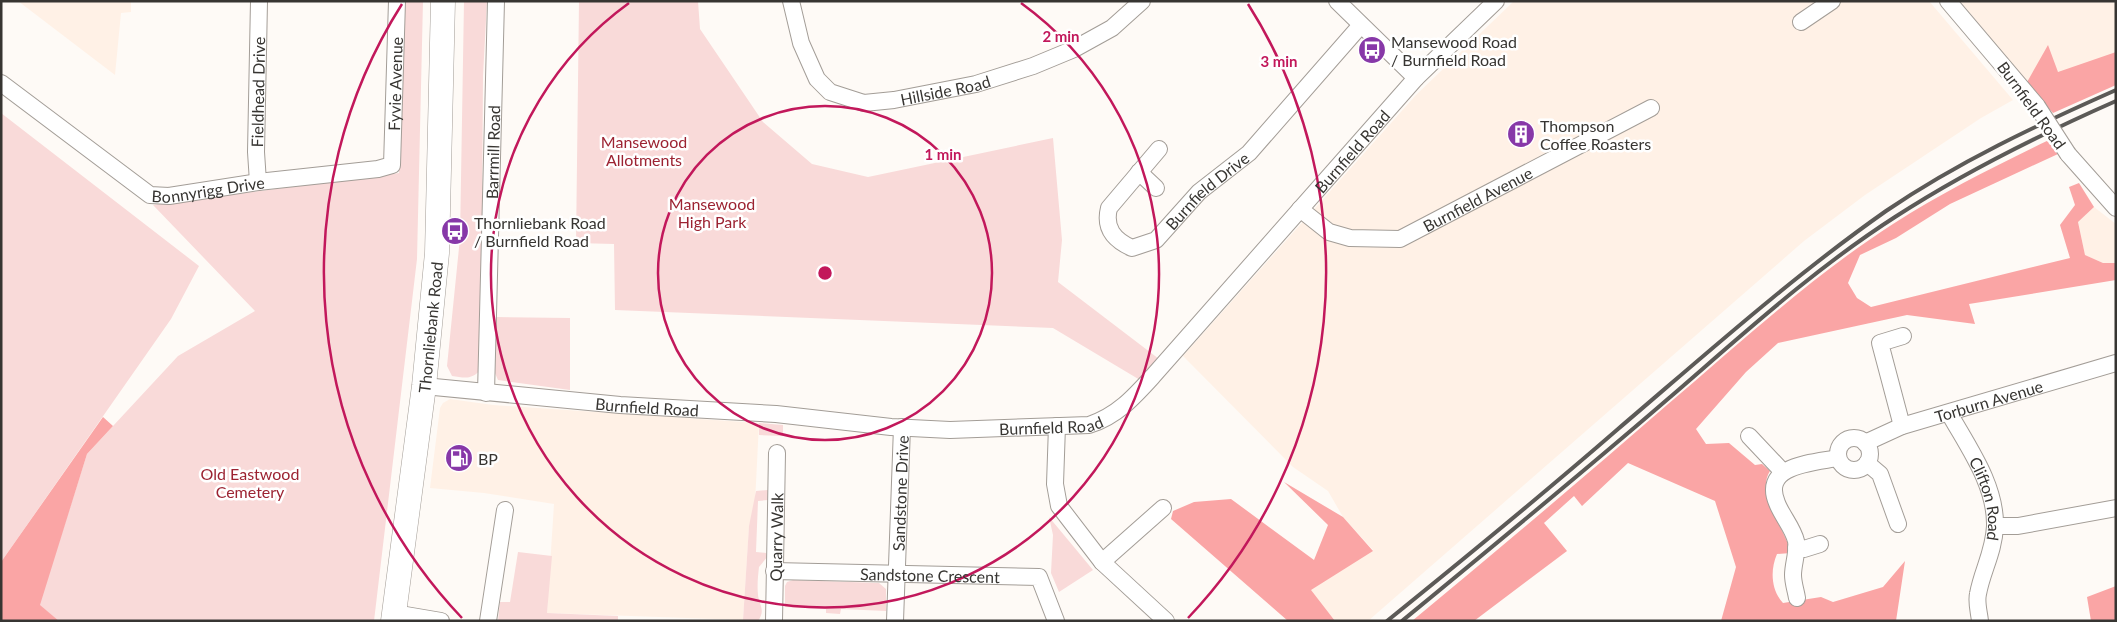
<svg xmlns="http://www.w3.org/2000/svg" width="2117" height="622" viewBox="0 0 2117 622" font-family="Lato,sans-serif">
  <rect width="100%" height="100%" fill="#fefaf6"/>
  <path fill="#fff1e6" d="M 18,1 L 131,1 L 131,12 L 121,13 L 115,75 Z
    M 1514,1 L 1929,1 L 2013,100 L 1981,118 L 1865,195 L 1804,241 L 1368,621 L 1335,621 L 1310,590 L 1373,550 L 1343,517 L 1328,491 L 1293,467 L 1183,356 L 1416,95 Z
    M 1960,1 L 2116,1 L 2116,63 L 2036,92 Z
    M 2094,207 L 2116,224 L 2116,263 L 2103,263 L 2085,255 L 2078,222 Z
    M 450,399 L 493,405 L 759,423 L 755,503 L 749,527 L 743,620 L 547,613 L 554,504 L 484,493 L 430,488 L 440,408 L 443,403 Z"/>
  <path fill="#f9dad9" d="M 402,1 L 423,1 L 417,259 L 374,621 L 59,621 L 39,605 L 87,454 L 178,356 L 255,311 L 153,205 L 399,173 Z
    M 464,1 L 487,1 L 483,76 L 481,369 C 472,380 465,378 452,376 L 447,366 L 460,238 Z
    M 579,1 L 698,1 L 700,29 L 763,122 L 812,164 L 868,177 L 1053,138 L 1062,240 L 1058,282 L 1159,359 L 1140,380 L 1053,328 L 615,310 L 614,244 L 576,243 Z
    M 1,113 L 199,266 L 171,319 L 1,562 Z
    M 495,317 L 570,318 L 570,390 L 498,380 L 494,371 Z
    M 759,423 L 783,425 L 783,436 L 759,435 Z
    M 768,490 L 768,500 L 758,501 L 756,552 L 766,553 L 768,556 L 759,567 C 758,576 757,586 758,595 C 759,605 766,610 758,621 L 743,620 L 749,526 L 756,491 Z
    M 1049,517 L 1093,570 L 1059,592 L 1051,573 L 1053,535 Z
    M 518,552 L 552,556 L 547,613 L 618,616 L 618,621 L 498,621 L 500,602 L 510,602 Z
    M 793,580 L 879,583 L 886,589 L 886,611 L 841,609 L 840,614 L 826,613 L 826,609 L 785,607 L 785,586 L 787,582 Z"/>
  <path fill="#faa5a5" d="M 2048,45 L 2058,72 L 2116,52 L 2116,85 L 2053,113 L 2026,84 Z
    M 2049,140 L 2058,154 L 1950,204 L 1896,238 L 1860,255 L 1848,283 L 1857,298 L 1871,307 L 2070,258 L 2060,225 L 2075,205 L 2069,187 L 2079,183 L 2094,207 L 2078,222 L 2085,255 L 2103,263 L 2116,263 L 2116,280 L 1969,304 L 1975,324 L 1907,315 L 1778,343 L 1746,372 L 1696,429 L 1706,444 L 1729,443 L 1755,465 L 1762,464 L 1770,471 C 1755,495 1785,528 1791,553 L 1777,554 C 1770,570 1771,590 1783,603 L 1821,597 L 1833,602 L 1883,587 L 1905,561 L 1896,621 L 1721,621 L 1736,567 L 1715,501 L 1628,463 L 1582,506 L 1574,496 L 1544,523 L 1567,551 L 1474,621 L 1412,621 C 1498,550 1583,478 1667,405 C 1740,343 1812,276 1893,224 C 1943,192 1995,166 2049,140 Z
    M 103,417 L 113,426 L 87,454 L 40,605 L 59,621 L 1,621 L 1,562 Z
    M 1284,482 L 1343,517 L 1373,551 L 1311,590 L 1335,621 L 1288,621 L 1171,519 L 1173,511 L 1194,502 L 1231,499 L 1314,560 L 1328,525 Z
    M 2116,586 L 2116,621 L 2091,621 L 2087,597 Z"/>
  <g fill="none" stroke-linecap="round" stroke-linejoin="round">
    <g stroke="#a39d97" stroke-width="18">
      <g id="minor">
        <path id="s1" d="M 791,1 L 801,43 L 817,79 L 830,92 L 864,103 L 894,100 L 976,84 L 1033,66 L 1074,49 L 1112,28 L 1142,1"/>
        <path d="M 1337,1 L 1416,78"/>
        <path d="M 1948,1 L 2037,106"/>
        <path d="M 1801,22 L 1832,1"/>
        <path id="s2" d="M 1,83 L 150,195 L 169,196 L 258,182 L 378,169 L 392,165 L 397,1"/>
        <path id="s3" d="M 1159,149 L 1109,208 C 1104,228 1114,240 1132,248 L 1156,240 L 1199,192 L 1249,153 L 1361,25"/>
        <path d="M 2068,154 L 2116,208"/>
        <path d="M 1139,172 L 1156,188"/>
        <path id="s4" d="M 258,182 L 256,152 L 259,1"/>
        <path id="s5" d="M 1300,209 L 1329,232 L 1350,238 L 1400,239 L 1651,108"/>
        <path id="s6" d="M 424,386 L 620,405 L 776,414 L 891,427 L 950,430 L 1089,425 C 1117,416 1134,397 1153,376 L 1416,78 L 1496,1"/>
        <path id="s7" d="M 486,393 L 496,1"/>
        <path id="s8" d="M 1949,413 C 1968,447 1996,485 1995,526 C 1994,552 1982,571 1978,594 C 1976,602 1979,612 1980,621"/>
        <path d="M 1057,426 L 1055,484 L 1059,506 L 1102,562 L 1166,621"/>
        <path d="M 1902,426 L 1880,343 L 1903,336"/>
        <path d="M 1749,436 L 1783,472"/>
        <circle cx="1854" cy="454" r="16"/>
        <path id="s9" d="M 1865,443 L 1902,426 L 2116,363"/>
        <path d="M 1867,463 L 1880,474 L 1898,524"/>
        <path d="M 1995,526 L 2018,526 L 2116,508"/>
        <path d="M 1796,548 L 1804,549 L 1820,544"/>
        <path d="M 1102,562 L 1163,508"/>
        <path id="s10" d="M 774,571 L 1039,577 L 1056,621"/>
        <path d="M 1797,598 C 1796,591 1793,583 1793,575 C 1793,564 1798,552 1796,541 C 1793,528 1782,516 1777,503 C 1761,465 1812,463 1838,458"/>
        <path d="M 394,613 L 441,621"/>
        <path d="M 488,621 L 505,510"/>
        <path id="s11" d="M 774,621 L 777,453"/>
        <path id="s12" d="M 895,621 L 902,427"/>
      </g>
    </g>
    <g stroke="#a39d97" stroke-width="25">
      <g id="secondary">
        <path id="s13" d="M 393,621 L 424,386 L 437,253 L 443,1"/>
      </g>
    </g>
    <use href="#minor" stroke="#fff" stroke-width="16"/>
    <use href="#secondary" stroke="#fff" stroke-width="24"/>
    <path stroke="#5c5a57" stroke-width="4" d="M 1387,621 C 1465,558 1542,495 1618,429 C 1706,354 1792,277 1886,211 C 1958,162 2037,125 2116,90
      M 1402,621 C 1492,547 1581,474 1669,398 C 1742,335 1814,269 1895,217 C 1966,171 2039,135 2116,101"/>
    <g stroke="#a39d97" stroke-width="18" stroke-linecap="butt">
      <path id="minor-bridge" d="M 2037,106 L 2068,154"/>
    </g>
    <use href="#minor-bridge" stroke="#fff" stroke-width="16"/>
  </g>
  <g fill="none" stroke="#c2185b" stroke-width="2.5">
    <circle cx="825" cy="273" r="167"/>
    <path d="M1021 3A334 334 0 1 1 629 3"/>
    <path d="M462 618A501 501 0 0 1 402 4M1248 4A501 501 0 0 1 1188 618"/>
  </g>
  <defs>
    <g id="bus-disc" transform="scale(1.4375)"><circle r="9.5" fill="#8738a8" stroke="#fff"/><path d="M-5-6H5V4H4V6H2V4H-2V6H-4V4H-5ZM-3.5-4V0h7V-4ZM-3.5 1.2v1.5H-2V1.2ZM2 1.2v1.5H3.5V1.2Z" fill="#fff"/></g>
    <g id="building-disc" transform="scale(1.4375)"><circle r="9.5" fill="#8738a8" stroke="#fff"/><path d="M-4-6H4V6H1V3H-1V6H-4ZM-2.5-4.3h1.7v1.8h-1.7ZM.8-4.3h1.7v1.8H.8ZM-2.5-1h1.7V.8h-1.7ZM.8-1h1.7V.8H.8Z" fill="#fff"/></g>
    <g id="fuel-disc" transform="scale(1.4375)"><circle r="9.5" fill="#8738a8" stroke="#fff"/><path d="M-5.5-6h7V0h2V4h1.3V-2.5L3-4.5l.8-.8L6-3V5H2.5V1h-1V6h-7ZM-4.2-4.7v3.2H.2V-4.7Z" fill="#fff"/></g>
  </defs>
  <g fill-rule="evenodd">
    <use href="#bus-disc" x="1372" y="50"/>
    <use href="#building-disc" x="1521" y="134"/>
    <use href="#bus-disc" x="455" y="231"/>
    <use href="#fuel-disc" x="459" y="458"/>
  </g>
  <g text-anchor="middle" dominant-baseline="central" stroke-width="5" stroke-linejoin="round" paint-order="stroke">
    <g font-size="16" fill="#373532" stroke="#fff" text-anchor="start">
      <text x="1391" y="41">Mansewood Road<tspan x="1391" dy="18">/ Burnfield Road</tspan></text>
      <text x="1540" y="125">Thompson<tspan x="1540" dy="18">Coffee Roasters</tspan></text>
      <text x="474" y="222">Thornliebank Road<tspan x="474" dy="18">/ Burnfield Road</tspan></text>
      <text x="478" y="458">BP</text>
    </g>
    <g font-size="16" fill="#373532" stroke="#fff">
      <text stroke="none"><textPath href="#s2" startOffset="512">Fyvie Avenue</textPath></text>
      <text stroke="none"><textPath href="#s1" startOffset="219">Hillside Road</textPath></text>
      <text stroke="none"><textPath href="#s4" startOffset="90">Fieldhead Drive</textPath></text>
      <text transform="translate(2032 105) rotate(54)">Burnfield Road</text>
      <text stroke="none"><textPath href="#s7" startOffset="241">Barrmill Road</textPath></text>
      <text stroke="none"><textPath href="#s6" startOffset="1049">Burnfield Road</textPath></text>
      <text stroke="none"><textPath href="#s2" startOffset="245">Bonnyrigg Drive</textPath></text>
      <text stroke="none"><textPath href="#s3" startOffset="225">Burnfield Drive</textPath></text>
      <text stroke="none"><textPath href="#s5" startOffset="196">Burnfield Avenue</textPath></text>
      <text stroke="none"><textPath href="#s13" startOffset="296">Thornliebank Road</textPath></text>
      <text stroke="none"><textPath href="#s9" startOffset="131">Torburn Avenue</textPath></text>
      <text stroke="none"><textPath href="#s6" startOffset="224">Burnfield Road</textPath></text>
      <text stroke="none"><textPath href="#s6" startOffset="629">Burnfield Road</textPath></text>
      <text stroke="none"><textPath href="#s12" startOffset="128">Sandstone Drive</textPath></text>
      <text stroke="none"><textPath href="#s8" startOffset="95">Clifton Road</textPath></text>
      <text stroke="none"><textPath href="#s11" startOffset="84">Quarry Walk</textPath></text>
      <text stroke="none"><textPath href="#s10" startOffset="156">Sandstone Crescent</textPath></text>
    </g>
    <g font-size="16" fill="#9c2332" stroke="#fff">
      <text x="644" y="141">Mansewood<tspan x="644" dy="18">Allotments</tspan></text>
      <text x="712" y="203">Mansewood<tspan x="712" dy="18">High Park</tspan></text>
      <text x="250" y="473">Old Eastwood<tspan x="250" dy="18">Cemetery</tspan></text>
    </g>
  </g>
  <circle cx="825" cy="273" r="8" fill="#c2185b" stroke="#fff" stroke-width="2.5"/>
  <g font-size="15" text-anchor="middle" font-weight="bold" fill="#c2185b" stroke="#fff" stroke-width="5" stroke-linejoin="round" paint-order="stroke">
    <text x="1061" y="42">2 min</text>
    <text x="1279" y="67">3 min</text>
    <text x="943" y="160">1 min</text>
  </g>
  <rect width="2117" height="622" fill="none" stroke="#373532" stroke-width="5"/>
</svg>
